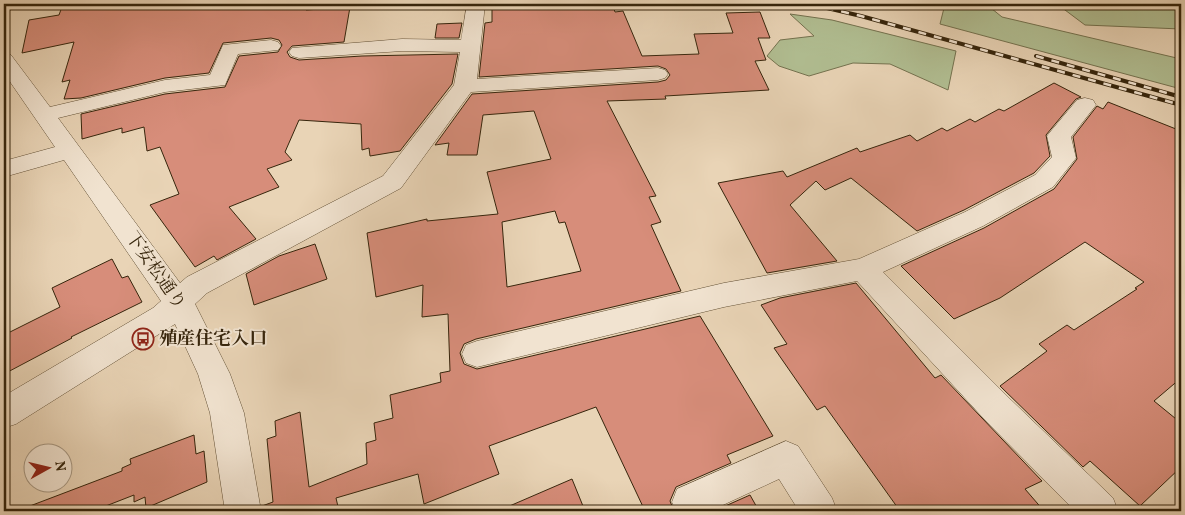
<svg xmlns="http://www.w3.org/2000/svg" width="1185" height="515" viewBox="0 0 1185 515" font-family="Vollkorn,'Noto Serif JP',serif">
  <rect width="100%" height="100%" fill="#e9d4b6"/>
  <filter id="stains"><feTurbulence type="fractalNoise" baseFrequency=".004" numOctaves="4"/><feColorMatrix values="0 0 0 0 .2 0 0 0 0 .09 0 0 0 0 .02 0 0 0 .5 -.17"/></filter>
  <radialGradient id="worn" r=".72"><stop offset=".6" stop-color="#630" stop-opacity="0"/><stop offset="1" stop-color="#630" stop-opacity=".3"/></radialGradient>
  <path fill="#b1be92" stroke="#74724f" d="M 945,4 L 986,4 L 1002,17 L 1181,59 L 1181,89 L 940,24 Z
    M 1057,4 L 1181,4 L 1181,29 L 1085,25 Z
    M 790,14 L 832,20 L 956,51 L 948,90 L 890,64 L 853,63 L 809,76 L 779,66 L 767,56 L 780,40 L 814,36 Z"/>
  <path fill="#d78d7a" stroke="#36250c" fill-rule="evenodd" d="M 63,4 L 306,4 L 306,10 L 350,7 L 344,42 L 292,46 L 287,52 L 290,57 L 299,60 L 362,56 L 458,54 L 452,84 L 400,151 L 370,156 L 369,148 L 362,150 L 361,124 L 299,120 L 285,152 L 292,160 L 267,169 L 279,187 L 229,207 L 256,239 L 217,260 L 214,256 L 195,267 L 150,205 L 179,194 L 160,147 L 147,151 L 144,127 L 122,133 L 122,128 L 82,139 L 81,114 L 165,94 L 225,87 L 239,56 L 278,52 L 282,45 L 279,40 L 271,38 L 223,43 L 209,73 L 165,78 L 81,98 L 64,99 L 70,80 L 62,82 L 74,42 L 22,53 L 29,20 L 59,15 Z
    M 521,4 L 521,8 L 571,4 L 598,4 L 599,7 L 613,6 L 615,12 L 623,11 L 642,56 L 699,54 L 694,34 L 733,33 L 726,13 L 760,12 L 770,38 L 758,38 L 766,60 L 755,61 L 769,90 L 665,96 L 666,99 L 607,101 L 656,196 L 649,197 L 661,222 L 651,225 L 681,291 L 476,339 L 464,344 L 460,353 L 464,364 L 477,369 L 700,316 L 773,436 L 727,455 L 731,463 L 676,487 L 670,501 L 674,511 L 645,511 L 596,407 L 489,446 L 499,474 L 424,504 L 418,474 L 336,498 L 339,511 L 263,511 L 262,506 L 273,502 L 267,439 L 276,436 L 275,421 L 300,412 L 309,487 L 367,464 L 366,443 L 376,440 L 374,423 L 393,418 L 390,395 L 441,382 L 440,373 L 450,371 L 448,314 L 422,317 L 423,285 L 376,297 L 367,233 L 427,219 L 427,221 L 498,214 L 487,172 L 551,159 L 534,111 L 483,115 L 477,155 L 447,155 L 449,143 L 435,145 L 472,94 L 658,82 L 666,80 L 670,75 L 666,69 L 658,66 L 479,77 L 485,23 L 492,22 L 492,5 ZM 555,211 L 559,223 L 565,222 L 581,271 L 507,287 L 502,222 Z
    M 462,23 L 459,38 L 435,38 L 437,24 Z
    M 1054,83 L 1081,97 L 1076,99 L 1046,135 L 1050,156 L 1034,173 L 964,210 L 917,231 L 851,178 L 825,190 L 816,181 L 790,205 L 837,261 L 767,273 L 718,183 L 783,171 L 787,177 L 857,148 L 860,152 L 910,135 L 917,141 L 942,128 L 947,131 L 970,119 L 975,122 L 999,109 L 1004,111 Z
    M 1108,102 L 1181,131 L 1181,378 L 1154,401 L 1181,423 L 1181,467 L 1140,506 L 1090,461 L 1083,467 L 1000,386 L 1047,351 L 1039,344 L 1067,325 L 1074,330 L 1137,289 L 1135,288 L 1144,282 L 1085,242 L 1000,298 L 954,319 L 901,266 L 984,228 L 1054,189 L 1077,159 L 1073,137 L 1097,106 L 1103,109 Z
    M 315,244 L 327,279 L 254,305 L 246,274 L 279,256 Z
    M 112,259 L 122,278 L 128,276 L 142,302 L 71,337 L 72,338 L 4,374 L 4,335 L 60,307 L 52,288 Z
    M 856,283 L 935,378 L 941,375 L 1042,481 L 1025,489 L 1044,511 L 900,511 L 825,406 L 817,410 L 774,348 L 787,344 L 761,305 L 780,298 Z
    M 194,435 L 196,454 L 204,451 L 207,482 L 146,508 L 145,497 L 134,502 L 134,495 L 93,511 L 23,511 L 22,509 L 122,471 L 122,468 L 131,464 L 130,459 Z
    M 572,479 L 585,511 L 498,511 Z
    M 750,495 L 759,511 L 714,511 Z"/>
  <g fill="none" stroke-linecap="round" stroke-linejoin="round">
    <g stroke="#635136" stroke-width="1">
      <path id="minor" d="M 4,4 L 18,4 L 16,8 L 4,12 Z
        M 467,4 L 485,4 L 477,79 L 658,68 L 665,70 L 668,74 L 665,78 L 658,80 L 471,92 L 401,188 L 207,293 L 195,304 L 230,374 L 244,413 L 261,511 L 225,511 L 210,413 L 198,374 L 175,324 L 16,424 L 4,428 L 4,396 L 153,308 L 161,301 L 64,160 L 4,177 L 4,161 L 55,147 L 4,73 L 4,53 L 11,55 L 50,107 L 165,80 L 210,75 L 223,45 L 271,40 L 278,42 L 281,46 L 278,50 L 238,54 L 225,85 L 165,92 L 58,118 L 180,283 L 187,277 L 383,176 L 454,85 L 460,52 L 402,51 L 299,58 L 292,56 L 289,52 L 292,48 L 402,39 L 461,40 Z
        M 1085,98 L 1093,100 L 1096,105 L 1071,137 L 1076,158 L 1053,187 L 983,226 L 883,272 L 1010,399 L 1113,498 L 1118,511 L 1075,511 L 986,421 L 857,281 L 724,307 L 477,367 L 466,363 L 462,354 L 466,345 L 477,341 L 724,283 L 859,259 L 965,212 L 1035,175 L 1052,157 L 1047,136 L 1051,131 L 1077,100 Z
        M 786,441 L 798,446 L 832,498 L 837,511 L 799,511 L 779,479 L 710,511 L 676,511 L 672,502 L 677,489 Z"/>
    </g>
    <use href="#minor" fill="#f1e3d0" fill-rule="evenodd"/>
    <g stroke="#36250c" stroke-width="4">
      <path id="rail" d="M 810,4 L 861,16 L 1181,105
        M 1036,56 L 1181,97"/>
    </g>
    <use href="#rail" stroke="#f1e3d0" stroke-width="2.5" stroke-dasharray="8" stroke-linecap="butt"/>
  </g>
  <defs>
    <g id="bus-ring" transform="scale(1.125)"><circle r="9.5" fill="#f1e3d0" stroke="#8f2418" stroke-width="1.5"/><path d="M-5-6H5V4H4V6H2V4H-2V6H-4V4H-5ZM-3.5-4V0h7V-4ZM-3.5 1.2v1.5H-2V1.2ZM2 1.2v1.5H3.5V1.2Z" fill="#8f2418"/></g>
  </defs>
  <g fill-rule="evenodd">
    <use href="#bus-ring" x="143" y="339"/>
  </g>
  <g text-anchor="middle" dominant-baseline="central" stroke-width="4" stroke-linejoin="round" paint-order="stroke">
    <g font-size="18" fill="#36250c" stroke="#f1e3d0">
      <text transform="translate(155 271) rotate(55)">下安松通り</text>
    </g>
    <g font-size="18" font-weight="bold" fill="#36250c" stroke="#f1e3d0" text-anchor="start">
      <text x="159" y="339">殖産住宅入口</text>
    </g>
  </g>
  <rect width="1185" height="515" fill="none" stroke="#e9d4b6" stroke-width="20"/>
  <rect x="5" y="5" width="1175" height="505" fill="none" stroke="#36250c" stroke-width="2.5"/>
  <rect x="10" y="10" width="1165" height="495" fill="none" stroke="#36250c"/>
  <g transform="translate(48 468) rotate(82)"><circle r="24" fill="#f1e3d0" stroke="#a69782"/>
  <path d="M0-4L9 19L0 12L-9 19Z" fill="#8f2418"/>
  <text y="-8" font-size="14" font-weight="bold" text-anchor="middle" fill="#36250c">N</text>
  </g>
  <rect width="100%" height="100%" filter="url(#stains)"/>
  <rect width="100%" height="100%" fill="url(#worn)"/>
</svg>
